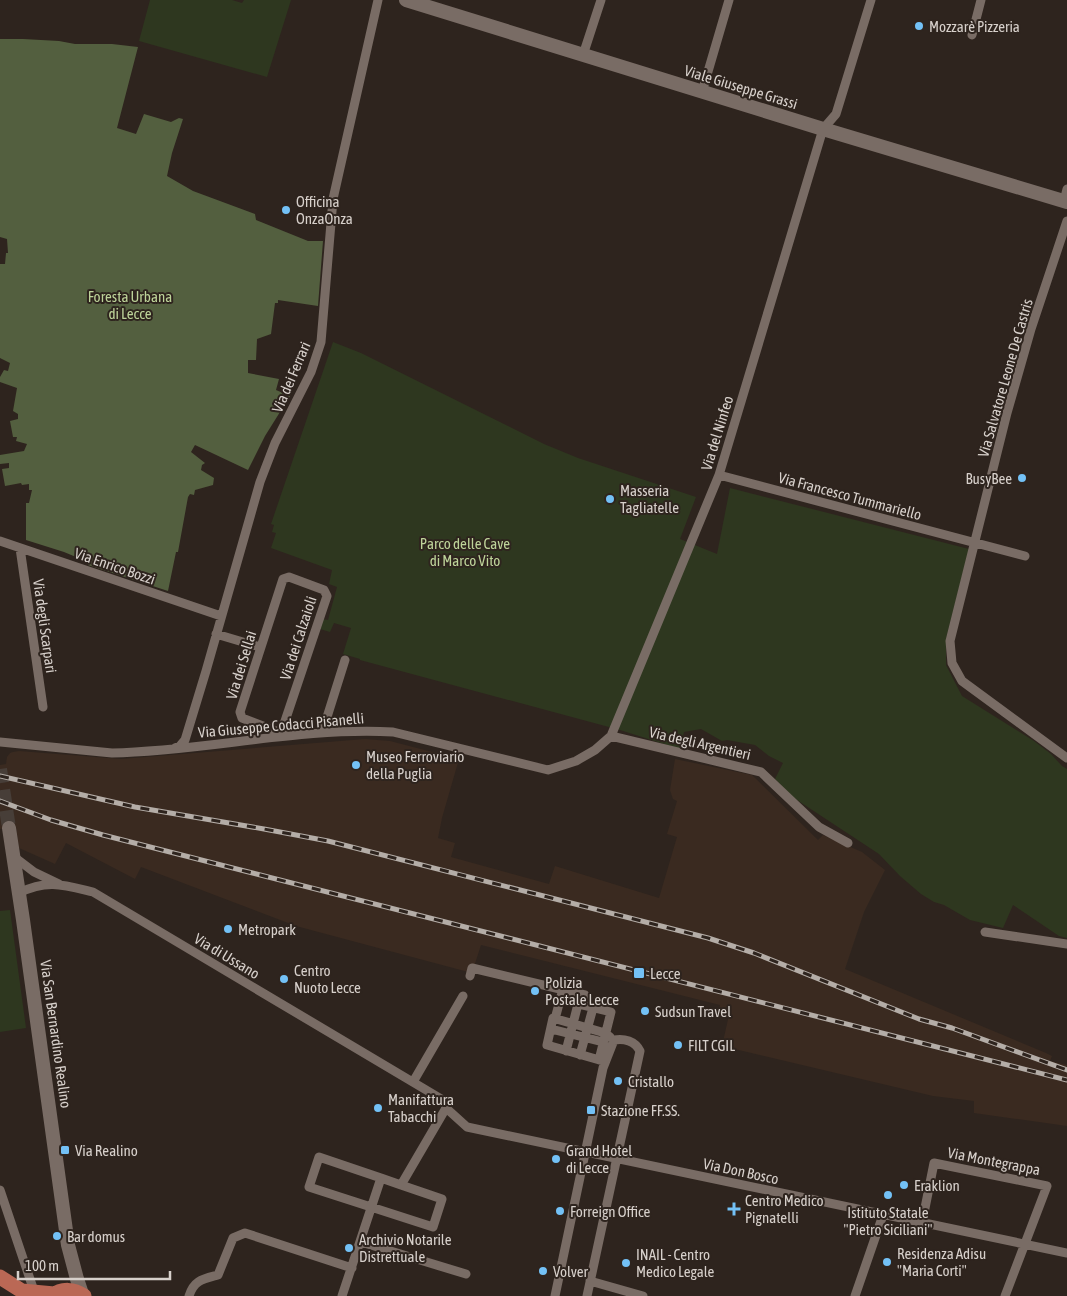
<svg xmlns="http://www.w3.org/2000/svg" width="1067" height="1296" viewBox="0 0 1067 1296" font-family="'Asap Condensed',sans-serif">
  <rect width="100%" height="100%" fill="#2e241e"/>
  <path fill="#3a2a20" d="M 365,739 L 390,741 L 459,759 L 442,818 L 438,838 L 455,843 L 451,857 L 549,884 L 555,866 L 659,898 L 677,837 L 667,834 L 677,801 L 673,799 L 670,790 L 675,759 L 752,775 L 818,840 L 823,835 L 862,852 L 885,870 L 864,912 L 845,969 L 1046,1053 L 1052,1056 L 1050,1061 L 1067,1065 L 1067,1126 L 974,1113 L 974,1101 L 933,1096 L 722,1046 L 729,1015 L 719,1012 L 720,1005 L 481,945 L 472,973 L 296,926 L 141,867 L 135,879 L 66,843 L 55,864 L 19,848 L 16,827 L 0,829 L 0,765 L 6,764 L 7,757 L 10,753 L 13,752 L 19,751 L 121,759 Z"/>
  <path fill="#2e371f" d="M 150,0 L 232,0 L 242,3 L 244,0 L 291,0 L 267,77 L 139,41 Z
    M 333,342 L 361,353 L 544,444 L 578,458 L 696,497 L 680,539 L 717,554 L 730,488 L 969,549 L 946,639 L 946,665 L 962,696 L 1034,741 L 1051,754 L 1062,766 L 1067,769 L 1067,938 L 1059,936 L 1013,905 L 1003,928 L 970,920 L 944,905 L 934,902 L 921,894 L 900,876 L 879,854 L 794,798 L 775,779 L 783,763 L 769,756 L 755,745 L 727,740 L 722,741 L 701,729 L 684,732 L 680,749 L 620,730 L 360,660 L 360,659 L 343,654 L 351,628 L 334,623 L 330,632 L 320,629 L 323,619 L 328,620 L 337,587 L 329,584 L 332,570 L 271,548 L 276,533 L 272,532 L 274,525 L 271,524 Z
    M 10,910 L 26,1028 L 0,1032 L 0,911 Z"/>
  <path fill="#535f3f" d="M 0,39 L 23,39 L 59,41 L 75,44 L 112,44 L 138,47 L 117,128 L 136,134 L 144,114 L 171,122 L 179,118 L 183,119 L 172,153 L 167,176 L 193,191 L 255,214 L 256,220 L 308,241 L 323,241 L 318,306 L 278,300 L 278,303 L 275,303 L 271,334 L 257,339 L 256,360 L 248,360 L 248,373 L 279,379 L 276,390 L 290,396 L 265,436 L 248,470 L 195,445 L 191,452 L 205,463 L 202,465 L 201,470 L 214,478 L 213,485 L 195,490 L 194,495 L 190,494 L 188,497 L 178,552 L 176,552 L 168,591 L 88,565 L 88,562 L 64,552 L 26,540 L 26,503 L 29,503 L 32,490 L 29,490 L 29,484 L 22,485 L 21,483 L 5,486 L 2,469 L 9,468 L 9,463 L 0,464 L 0,455 L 24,451 L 27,444 L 16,441 L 17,437 L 13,437 L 10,421 L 18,419 L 18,414 L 13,411 L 17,388 L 0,382 L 0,377 L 4,370 L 8,371 L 10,363 L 0,358 L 0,264 L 5,264 L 6,253 L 8,253 L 7,239 L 0,237 Z"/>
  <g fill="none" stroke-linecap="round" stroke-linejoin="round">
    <path stroke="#473e38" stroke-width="14" stroke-dasharray="14 7" stroke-linecap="butt" d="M 0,769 L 9,828"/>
    <path stroke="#796c65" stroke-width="9" d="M 972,35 L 981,0
      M 583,55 L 601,0
      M 702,92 L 729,0
      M 1064,201 L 1067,189
      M 1067,221 L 1031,329 L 1007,413 L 950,641 L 952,663 L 962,681 L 1067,758
      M 719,475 L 1025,556
      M 0,541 L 221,616
      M 20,548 L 43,707
      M 289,577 L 324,590 L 327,596 L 280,736 L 276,731 L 242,718 L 240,712 L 283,579 Z
      M 216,634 L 260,647
      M 322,733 L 345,660
      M 611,736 L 761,772 L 819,827 L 848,843
      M 0,742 L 112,753 C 206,751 299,727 393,732 L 548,770 L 576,761 L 595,750 L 611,736 L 719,475 L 823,129 L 836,114 L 871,0
      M 175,748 L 180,746 L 185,740 L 206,671 L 260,482 L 275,443 L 311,372 L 321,342 L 333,199 L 378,0
      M 13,856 L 34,872 L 59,884
      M 19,893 C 47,879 64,885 93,892 L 443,1100 L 446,1108 L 467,1127 L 1067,1253
      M 985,932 L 1067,944
      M 470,976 L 472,968 L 585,995 L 582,1005 L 611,1012 L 599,1060
      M 555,1019 L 563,989
      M 551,1029 L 603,1042
      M 566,1051 L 578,1004 L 582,1005
      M 580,1055 L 593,1008
      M 603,1061 L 547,1045 L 553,1018 L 605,1033 L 610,1037
      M 413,1082 L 463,996
      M 381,1178 L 319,1157 L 309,1187 L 433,1227 L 442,1199 L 401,1185
      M 0,1190 L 33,1288 L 33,1293
      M 922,1223 L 934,1163 L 1047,1186 L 1005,1296
      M 361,1242 L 466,1274
      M 590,1281 L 643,1296
      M 189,1296 C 194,1280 203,1279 218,1275 L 233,1238 L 245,1233 L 352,1268
      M 342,1296 L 381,1178 L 401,1185 L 446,1108
      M 555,1296 L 603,1068 L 614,1040 C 624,1038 635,1041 640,1051 L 587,1296
      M 855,1296 L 883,1215"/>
    <path stroke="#796c65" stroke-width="14" d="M 406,0 L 823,129 L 1067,202
      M 9,828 L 23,920 L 68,1245 L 77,1279 L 82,1294"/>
    <path stroke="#ba6855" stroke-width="15" d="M 0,1277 L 22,1291 L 54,1294
      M 52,1296 C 62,1288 74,1289 84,1296"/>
    <g stroke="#b4ada7" stroke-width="5">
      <path id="rail" d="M 0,776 L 135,807 L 264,829 L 328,841 L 708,938 L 754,953 L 919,1019 L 952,1028 L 1067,1070
        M 0,801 L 51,820 L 103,835 L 1067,1080"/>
    </g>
    <use href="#rail" stroke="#2e241e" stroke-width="3" stroke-dasharray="9" stroke-linecap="butt"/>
  </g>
  <g fill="#73c1f6" stroke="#2e241e" stroke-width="2">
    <circle cx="919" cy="26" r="5"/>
    <circle cx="286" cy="210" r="5"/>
    <circle cx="1022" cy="478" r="5"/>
    <circle cx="610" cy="499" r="5"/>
    <circle cx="356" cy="765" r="5"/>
    <circle cx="228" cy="929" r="5"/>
    <rect x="633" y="967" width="12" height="12" rx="2.5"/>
    <circle cx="284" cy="979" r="5"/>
    <circle cx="535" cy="991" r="5"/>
    <circle cx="645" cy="1011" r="5"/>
    <circle cx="678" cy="1045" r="5"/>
    <circle cx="618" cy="1081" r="5"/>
    <circle cx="378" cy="1108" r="5"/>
    <rect x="586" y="1105" width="10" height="10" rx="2.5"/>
    <rect x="60" y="1145" width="10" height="10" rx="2.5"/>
    <circle cx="556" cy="1159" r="5"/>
    <circle cx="904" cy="1185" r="5"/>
    <circle cx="888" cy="1195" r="5"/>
    <path d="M731.5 1201.5h5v5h5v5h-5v5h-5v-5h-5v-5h5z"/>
    <circle cx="560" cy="1211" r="5"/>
    <circle cx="57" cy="1236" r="5"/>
    <circle cx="349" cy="1248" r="5"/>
    <circle cx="887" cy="1262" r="5"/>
    <circle cx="626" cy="1263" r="5"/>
    <circle cx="543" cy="1271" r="5"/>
  </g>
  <g text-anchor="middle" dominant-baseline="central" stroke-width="4" stroke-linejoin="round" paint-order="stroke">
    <g font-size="15" fill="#d7d0cb" stroke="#2e241e" text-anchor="start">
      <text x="929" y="26">Mozzarè Pizzeria</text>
      <text x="296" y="201">Officina<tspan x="296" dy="17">OnzaOnza</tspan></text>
      <text x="1012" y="478" text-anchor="end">BusyBee</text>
      <text x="620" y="490">Masseria<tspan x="620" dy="17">Tagliatelle</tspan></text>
      <text x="366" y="756">Museo Ferroviario<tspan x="366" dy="17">della Puglia</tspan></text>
      <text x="238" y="929">Metropark</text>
      <text x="294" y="970">Centro<tspan x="294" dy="17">Nuoto Lecce</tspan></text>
      <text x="650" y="973">Lecce</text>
      <text x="545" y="982">Polizia<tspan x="545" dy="17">Postale Lecce</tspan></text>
      <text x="655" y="1011">Sudsun Travel</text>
      <text x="688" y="1045">FILT CGIL</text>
      <text x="628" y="1081">Cristallo</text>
      <text x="388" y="1099">Manifattura<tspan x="388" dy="17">Tabacchi</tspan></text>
      <text x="601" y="1110">Stazione FF.SS.</text>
      <text x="75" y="1150">Via Realino</text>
      <text x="566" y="1150">Grand Hotel<tspan x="566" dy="17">di Lecce</tspan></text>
      <text x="914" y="1185">Eraklion</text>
      <text x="745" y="1200">Centro Medico<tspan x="745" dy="17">Pignatelli</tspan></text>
      <text x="570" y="1211">Forreign Office</text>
      <text x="888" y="1212" text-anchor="middle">Istituto Statale<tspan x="888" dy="17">"Pietro Siciliani"</tspan></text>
      <text x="67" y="1236">Bar domus</text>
      <text x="359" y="1239">Archivio Notarile<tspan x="359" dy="17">Distrettuale</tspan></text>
      <text x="897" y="1253">Residenza Adisu<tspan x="897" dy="17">"Maria Corti"</tspan></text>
      <text x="636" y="1254">INAIL - Centro<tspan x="636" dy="17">Medico Legale</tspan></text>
      <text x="553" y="1271">Volver</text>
    </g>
    <g font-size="15" fill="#d7d0cb" stroke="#2e241e">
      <text transform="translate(741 87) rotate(17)">Viale Giuseppe Grassi</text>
      <text transform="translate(291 377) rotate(-67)">Via dei Ferrari</text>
      <text transform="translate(1005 378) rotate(-74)">Via Salvatore Leone De Castris</text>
      <text transform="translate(717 433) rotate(-73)">Via del Ninfeo</text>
      <text transform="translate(850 496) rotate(15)">Via Francesco Tummariello</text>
      <text transform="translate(115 566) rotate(19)">Via Enrico Bozzi</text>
      <text transform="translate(45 626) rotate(82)">Via degli Scarpari</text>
      <text transform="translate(298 638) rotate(-72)">Via dei Calzaioli</text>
      <text transform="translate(241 665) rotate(-73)">Via dei Sellai</text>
      <text transform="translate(281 725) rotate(-5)">Via Giuseppe Codacci Pisanelli</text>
      <text transform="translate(700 743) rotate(13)">Via degli Argentieri</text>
      <text transform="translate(227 956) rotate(31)">Via di Ussano</text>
      <text transform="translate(56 1034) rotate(82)">Via San Bernardino Realino</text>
      <text transform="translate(994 1161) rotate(11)">Via Montegrappa</text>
      <text transform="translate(741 1171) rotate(12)">Via Don Bosco</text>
    </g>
    <g font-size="15" fill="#bdd399" stroke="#2e241e">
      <text x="130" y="296">Foresta Urbana<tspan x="130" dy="17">di Lecce</tspan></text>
      <text x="465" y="543">Parco delle Cave<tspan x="465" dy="17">di Marco Vito</tspan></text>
    </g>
  </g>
  <path d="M18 1271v8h152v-8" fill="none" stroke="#d7d0cb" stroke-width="2.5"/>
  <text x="25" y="1271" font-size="15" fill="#d7d0cb" stroke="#2e241e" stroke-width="4" paint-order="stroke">100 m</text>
</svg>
